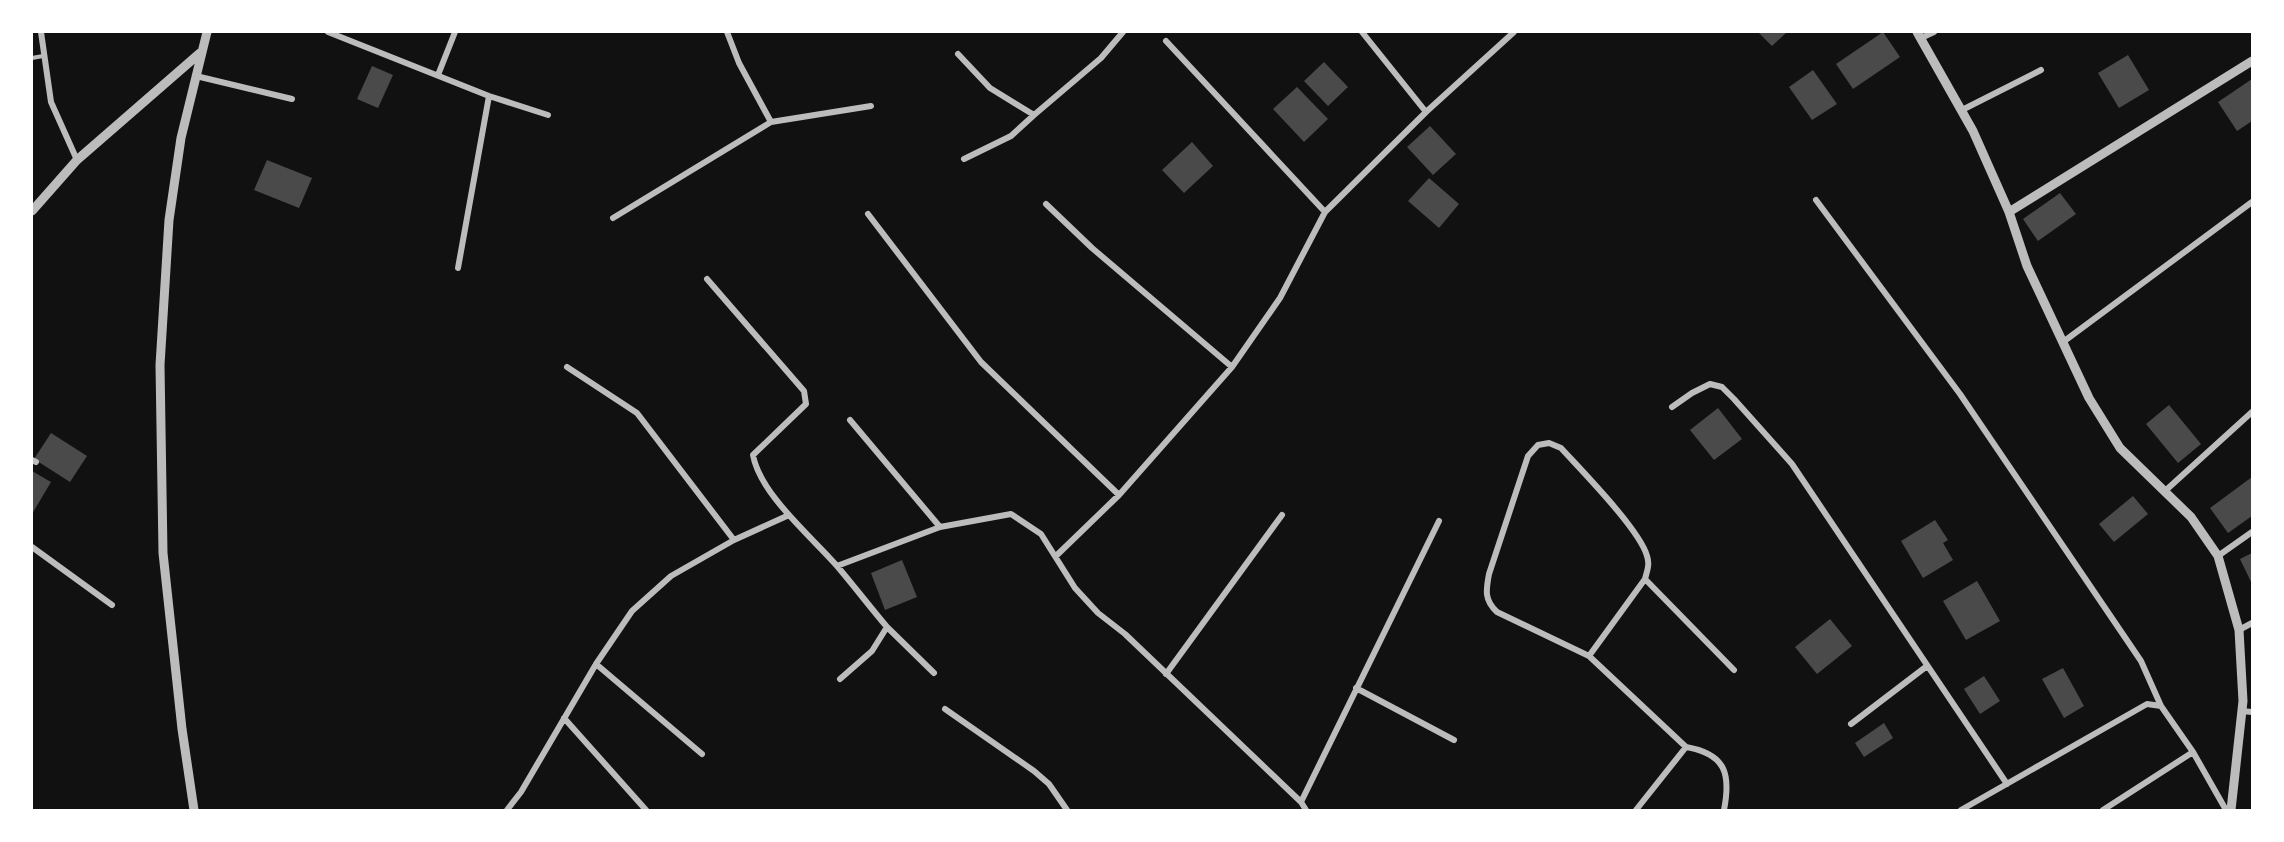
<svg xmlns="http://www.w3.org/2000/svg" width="2284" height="842" viewBox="0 0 2284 842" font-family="Quicksand,sans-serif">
  <rect width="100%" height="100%" fill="#111"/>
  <path fill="#4a4a4a" d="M 1758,32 L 1787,32 L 1772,46 Z
    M 1883,32 L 1900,57 L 1853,89 L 1836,64 Z
    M 2128,55 L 2149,90 L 2119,108 L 2098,73 Z
    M 1324,62 L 1348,87 L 1328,106 L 1304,81 Z
    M 372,66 L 393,75 L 378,108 L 357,99 Z
    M 1813,70 L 1837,104 L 1812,120 L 1789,87 Z
    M 2252,79 L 2252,121 L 2237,131 L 2218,102 Z
    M 1297,87 L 1328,119 L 1304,142 L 1273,109 Z
    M 1430,126 L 1456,154 L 1433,175 L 1407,147 Z
    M 1192,142 L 1213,166 L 1184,193 L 1162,170 Z
    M 267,160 L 312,178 L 299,208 L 254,190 Z
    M 1429,178 L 1459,204 L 1439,228 L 1408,201 Z
    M 2060,193 L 2076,214 L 2038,241 L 2023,219 Z
    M 2169,405 L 2201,444 L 2178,463 L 2146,424 Z
    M 1718,408 L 1742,439 L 1714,460 L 1690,430 Z
    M 51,433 L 87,456 L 70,482 L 34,459 Z
    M 32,471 L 51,482 L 32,514 Z
    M 2252,477 L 2252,516 L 2228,533 L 2210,508 Z
    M 2133,496 L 2148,514 L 2114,542 L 2099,524 Z
    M 1935,520 L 1948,540 L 1943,543 L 1953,560 L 1923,578 L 1901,541 Z
    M 2252,553 L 2252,584 L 2240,559 Z
    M 902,560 L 917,597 L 885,610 L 871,573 Z
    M 1977,581 L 2000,621 L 1966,640 L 1943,601 Z
    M 1830,619 L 1852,646 L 1817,674 L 1795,647 Z
    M 2063,668 L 2084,706 L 2064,718 L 2042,679 Z
    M 1984,676 L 2000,701 L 1980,714 L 1964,689 Z
    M 1884,723 L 1893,738 L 1864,757 L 1855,743 Z"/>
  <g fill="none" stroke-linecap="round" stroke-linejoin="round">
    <path stroke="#bcbcbc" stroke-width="4" d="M 32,58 L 43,56"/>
    <path stroke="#bcbcbc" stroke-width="6" d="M 41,32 L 51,102 L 77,160
      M 328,32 L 489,96 L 548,115
      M 727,32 L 739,63 L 771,122 L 871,106
      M 1362,32 L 1426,112
      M 1921,38 L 1934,32
      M 1166,41 L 1325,212
      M 958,54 L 990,88 L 1034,115 L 1101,58 L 1123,32
      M 438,75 L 455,32
      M 196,76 L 292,99
      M 1962,110 L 2041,70
      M 964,159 L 1011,136 L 1034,115
      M 1816,200 L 1960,394 L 2141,661 L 2161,706
      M 1046,204 L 1092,248 L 1232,367
      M 868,214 L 981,362 L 1119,495
      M 613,218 L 771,122
      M 458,268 L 489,96
      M 707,279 L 804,391 L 806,404 L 753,455 C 760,494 811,536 837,566 C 854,586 870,607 887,627 L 872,651 L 840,679
      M 2063,342 L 2252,202
      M 567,367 L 637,413 L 734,540
      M 1672,407 L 1692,393 L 1710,384 L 1722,387 L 1734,399 L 1792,464 L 2007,784
      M 850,420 L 940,527
      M 32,460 L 36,462
      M 2165,491 L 2252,412
      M 32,547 L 112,605
      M 1056,556 L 1119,495 L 1232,367 L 1280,298 L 1325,212 L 1426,112 L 1514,32
      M 2218,556 L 2252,532
      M 837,566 L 940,527 L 1011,514 L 1041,534 L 1075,588 L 1098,613 L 1125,634 L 1301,802 L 1306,810
      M 1645,579 L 1734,670
      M 887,627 L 934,673
      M 2239,630 L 2252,623
      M 1589,656 L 1645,579 C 1647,571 1650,565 1647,556 C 1640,530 1582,471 1561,448 L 1549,443 L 1538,445 L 1528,456 L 1489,574 C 1486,590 1484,600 1497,612 L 1589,656 L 1686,747
      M 596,664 L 702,754
      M 1166,674 L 1282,515
      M 1356,688 L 1454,740
      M 945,709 L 1034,771 L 1049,784 L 1067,810
      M 2242,711 L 2252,712
      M 564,718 L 646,810
      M 1851,724 L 1927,666
      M 1301,802 L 1439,521
      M 507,810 L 521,792 L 596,664 L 632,611 L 671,576 L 734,540 L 789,515
      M 1636,810 L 1686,747 C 1726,754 1731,774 1724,810
      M 1961,810 L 2147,704 L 2161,706 L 2193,752 L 2226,810
      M 2103,810 L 2193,752"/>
    <path stroke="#bcbcbc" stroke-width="9" d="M 1917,32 L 1973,131 L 2009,212 L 2027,266 L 2089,398 L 2120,448 L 2191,517 L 2218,556 L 2239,630 L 2243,701 L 2231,810
      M 32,211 L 77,160 L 200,53
      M 2009,212 L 2252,61
      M 194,810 L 182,729 L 163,553 L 160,365 L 169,220 L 181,138 L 207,32"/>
  </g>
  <rect width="2284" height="842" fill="none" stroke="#ffffff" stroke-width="66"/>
</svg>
